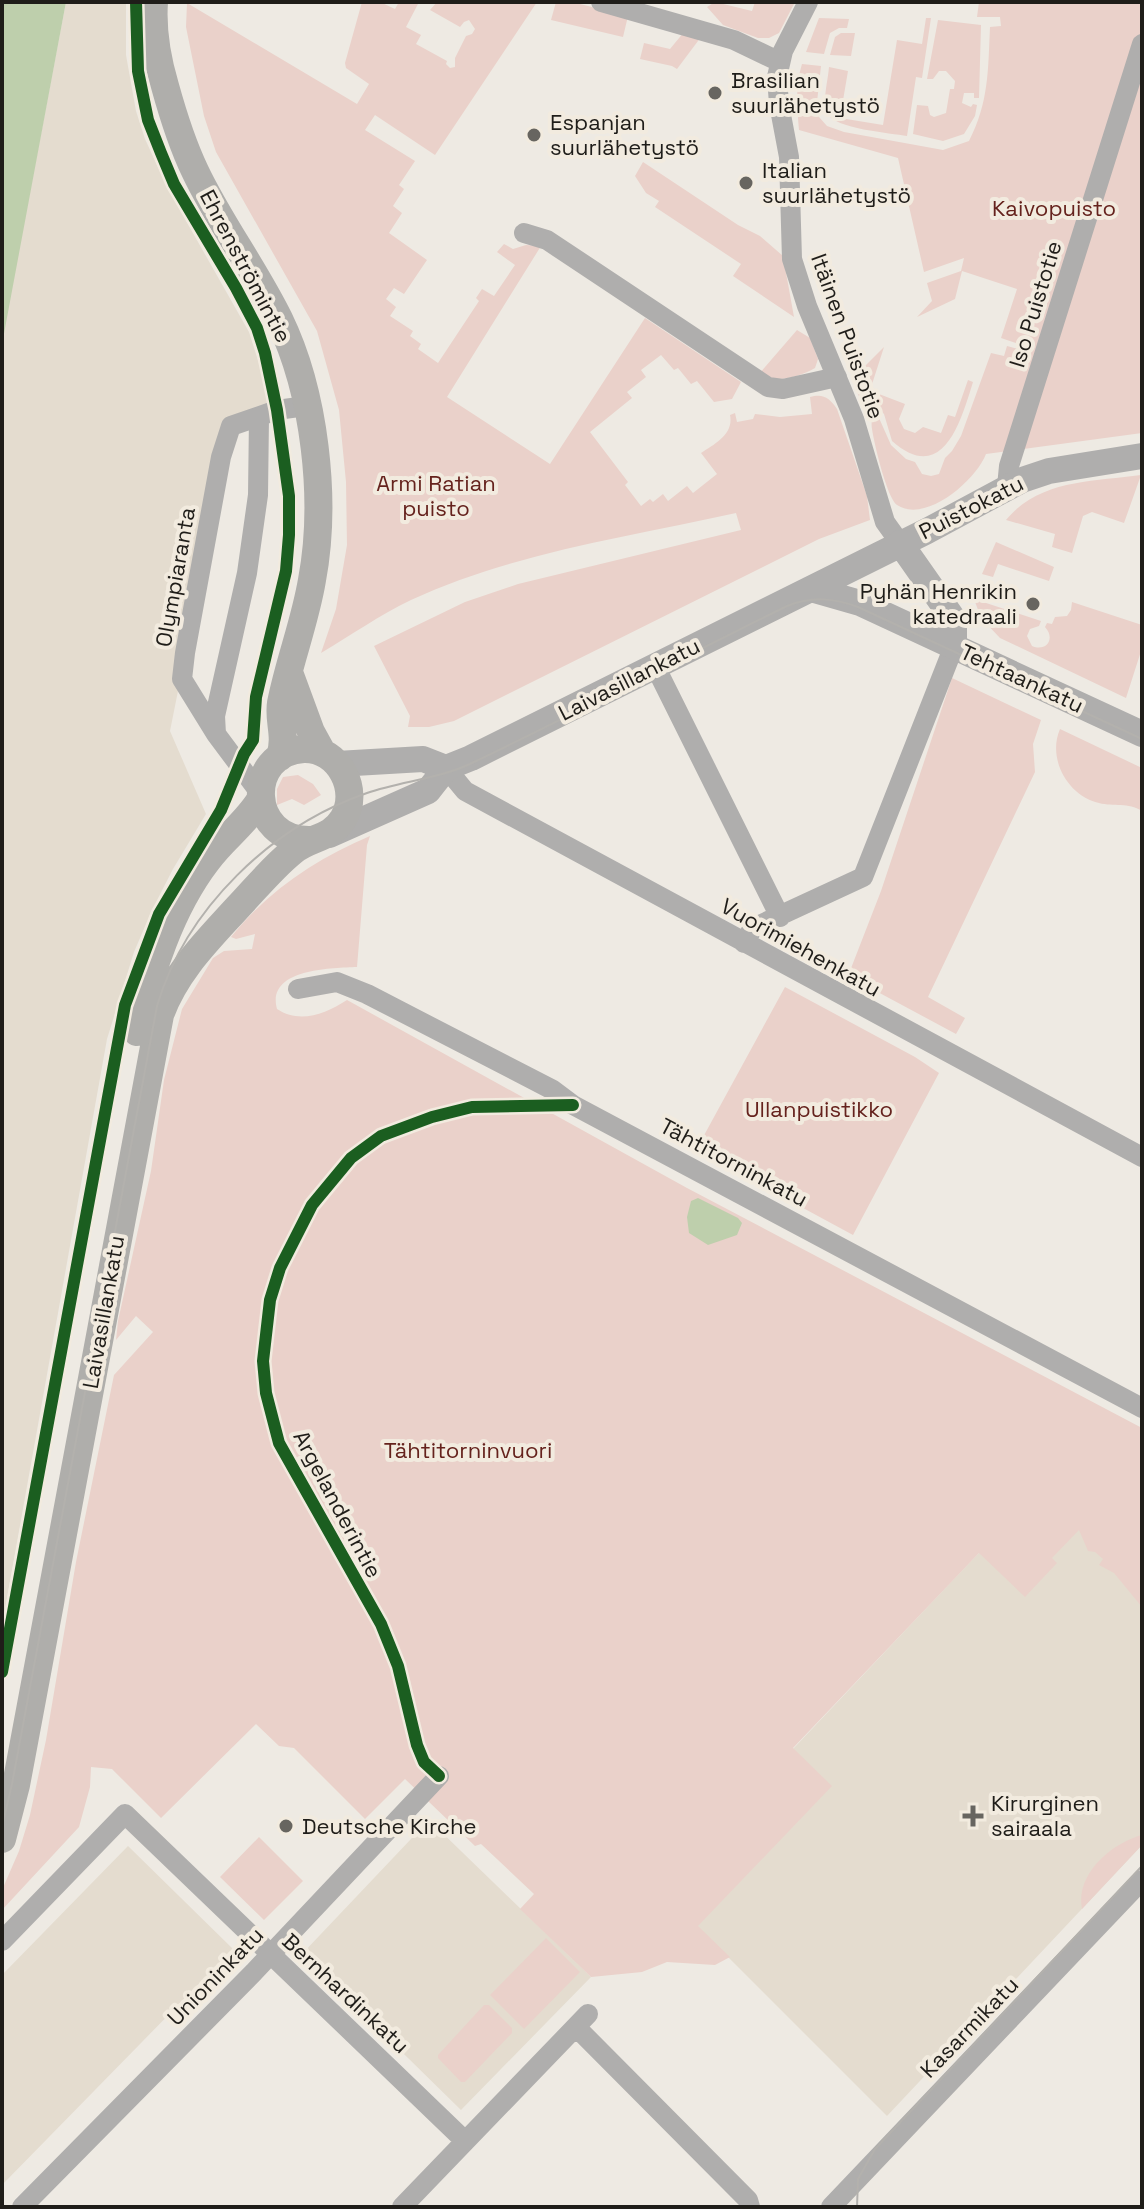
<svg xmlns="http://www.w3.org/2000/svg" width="1144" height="2209" viewBox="0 0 1144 2209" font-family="'Space Grotesk',sans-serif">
  <rect width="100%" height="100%" fill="#eeeae3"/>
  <path fill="#e4dccf" d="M 66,2 L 126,2 L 126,55 L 136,111 L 145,139 L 168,189 L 249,332 L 274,411 L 231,426 L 170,731 L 206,814 L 173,869 L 152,910 L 134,952 L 107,1039 L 2,1626 L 2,339 Z
    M 1142,1458 L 1142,1845 L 887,2116 L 697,1926 L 831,1786 L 793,1749 L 954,1579 L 979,1553 Z
    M 429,1820 L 591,1977 L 461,2110 L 302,1954 Z
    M 128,1846 L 233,1949 L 2,2185 L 2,1975 Z"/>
  <path fill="#ead1ca" d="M 362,2 L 380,2 L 395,9 L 399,2 L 419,2 L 406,27 L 421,35 L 416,44 L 447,61 L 446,64 L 450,68 L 455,67 L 455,58 L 466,36 L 472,34 L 475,29 L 469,20 L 464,22 L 460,27 L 430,10 L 437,2 L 537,2 L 435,155 L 375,115 L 365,130 L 415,161 L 399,185 L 404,189 L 393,206 L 402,213 L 389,233 L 427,260 L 404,294 L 394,288 L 386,299 L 396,307 L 390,316 L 413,331 L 410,336 L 421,344 L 418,349 L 438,363 L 479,301 L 476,298 L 482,289 L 494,296 L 515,265 L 497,252 L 504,244 L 513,249 L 526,245 L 541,246 L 447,397 L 550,464 L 645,318 L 741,382 L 732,399 L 714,402 L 697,381 L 691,384 L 678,368 L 674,370 L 661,355 L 641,370 L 646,377 L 627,392 L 632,398 L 590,432 L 628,482 L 625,485 L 641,506 L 650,499 L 653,502 L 663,494 L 668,501 L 687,486 L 693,493 L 717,474 L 701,453 C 715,444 734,434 730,415 L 735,413 L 737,422 L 753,419 L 755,414 L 780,417 L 812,414 L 810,397 C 823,393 830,398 837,409 L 867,496 L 870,520 L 819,539 L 454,721 L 429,727 L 408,727 L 410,716 L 374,646 L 465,602 L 518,584 L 741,530 L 736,513 C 628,537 512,553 411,600 C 380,615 351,635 321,653 L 336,609 L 347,545 L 346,482 L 339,410 L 317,331 L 216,152 L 204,116 L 186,27 L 187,3 L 357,104 L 369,84 L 346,68 L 345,63 Z
    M 556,2 L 572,2 L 628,16 L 623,37 L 551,20 Z
    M 715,2 L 752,11 L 755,2 L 795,2 L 779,33 L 769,38 L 758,38 L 723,25 L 707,7 Z
    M 979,2 L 1142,2 L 1142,433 L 986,454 C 976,480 926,524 897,505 C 887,498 874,443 872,429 C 871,424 872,417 873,411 L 879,418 L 891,445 L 906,459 L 915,462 L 922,474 L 931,476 L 939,474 L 945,458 L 952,451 L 961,436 L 991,353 L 1004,356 L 1007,346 L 1018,349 L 1019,344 L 1001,338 L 1017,289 L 962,271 L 955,299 L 917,317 L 932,301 L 927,283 L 961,271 L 964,258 L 924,272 L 898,158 L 799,130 C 797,107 795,85 802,64 L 821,66 L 817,102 L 819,117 L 827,126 L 844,132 L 943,150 L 969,141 C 989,102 988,70 990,27 L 1001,26 L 1000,17 L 977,17 Z
    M 819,18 L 849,19 L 847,28 L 839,28 L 830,33 L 824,54 L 806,52 Z
    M 926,18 L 931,18 L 922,78 L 916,77 L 907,136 C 891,133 834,129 827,113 C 822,101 828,81 829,67 L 848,71 L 840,118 L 883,125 L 897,40 L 922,44 Z
    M 938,20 L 981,25 L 979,98 L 974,98 L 974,93 L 964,93 L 962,103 L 971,107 L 973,104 L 977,105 L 975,116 L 964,134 L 943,141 L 913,134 L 917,105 L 928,106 L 930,115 L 934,117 L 946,113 L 950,89 L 954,89 L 955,81 L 946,71 L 939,71 L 933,79 L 927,79 Z
    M 684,32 L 701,37 L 677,69 L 672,66 L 640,59 L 644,43 L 670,49 Z
    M 841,33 L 855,33 L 851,56 L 830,55 L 835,37 Z
    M 643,162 L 738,225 L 760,236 L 783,256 L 794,317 L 733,276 L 741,264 L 655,207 L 659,201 L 646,193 L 635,176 Z
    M 797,330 L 810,338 L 818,359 L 815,368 C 799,377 775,384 759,374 Z
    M 884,347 L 864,409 L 852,379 Z
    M 968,380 L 973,382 C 961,421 943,486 892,441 L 884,414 L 876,406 L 879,394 L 905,404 L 899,419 L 904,429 L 915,433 L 923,427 L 941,433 L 948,415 L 955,417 Z
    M 1141,475 L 1124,523 L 1092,512 L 1083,516 L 1072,553 L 1052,547 L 1055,534 L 1006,520 C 1040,479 1092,482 1141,475 Z
    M 996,542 L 1054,567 L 1049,581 L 998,564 L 993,577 L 982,574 Z
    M 974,599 L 1041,621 L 1039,626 L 1030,629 L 1027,636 L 1032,646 C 1046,652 1056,639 1045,627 L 1047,623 L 1052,624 L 1055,617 L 1067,616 L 1071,610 L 1072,602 L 1142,625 L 1142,648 L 1126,698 L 1000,638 L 981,618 Z
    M 952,678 L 1041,720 L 1033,744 L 1035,772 L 928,997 L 965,1018 L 956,1034 L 848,976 L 881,891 Z
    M 1060,729 L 1142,768 L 1142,811 C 1128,802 1114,807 1099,803 C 1068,796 1047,759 1060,729 Z
    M 298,775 L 313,784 L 321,795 L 304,805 L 292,799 L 277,805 L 277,789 L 283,777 Z
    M 370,836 L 367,845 L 357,967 C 330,968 266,969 277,1009 C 300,1024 325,1014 347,1000 L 687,1188 L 1142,1428 L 1142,1607 L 1114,1573 L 1099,1565 L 1103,1559 L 1095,1552 L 1088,1551 L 1079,1530 L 1052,1558 L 1057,1563 L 1025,1597 L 979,1553 L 793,1748 L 832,1786 L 698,1926 L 730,1957 L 715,1965 L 667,1962 L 642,1972 L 591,1977 L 520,1909 L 534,1894 L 481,1844 L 475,1846 L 405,1779 L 365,1819 L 294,1748 L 279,1746 L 256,1724 L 161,1818 L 112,1769 L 91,1767 L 90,1787 L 79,1827 L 2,1910 L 2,1890 L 19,1851 L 30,1815 L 46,1740 L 76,1562 L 114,1375 L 153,1332 L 136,1316 L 116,1340 L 118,1321 L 151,1171 L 164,1080 L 182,1009 L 213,958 L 224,951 L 252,949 L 255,934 L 236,939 L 231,937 C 269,890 316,859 370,836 Z
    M 785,987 L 915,1057 L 939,1073 L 853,1235 L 696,1150 Z
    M 1142,1835 L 1142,1845 L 1082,1909 C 1075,1874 1112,1843 1142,1835 Z
    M 259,1837 L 303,1881 L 264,1920 L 220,1877 Z
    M 546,1938 L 580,1972 L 524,2029 L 490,1995 Z
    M 484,2005 L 489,2005 L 512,2028 L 512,2033 L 465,2082 L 461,2082 L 438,2058 L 438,2055 Z"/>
  <path fill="#becfac" d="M 2,2 L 66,2 L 3,339 L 2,339 Z
    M 698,1198 L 738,1218 L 742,1223 L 737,1235 L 708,1245 L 689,1233 L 687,1217 L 691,1201 Z"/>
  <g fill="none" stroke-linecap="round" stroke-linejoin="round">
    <path stroke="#afaead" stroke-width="20" d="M 601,2 L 734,40 L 780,62
      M 808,2 L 783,51 L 777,77 L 779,104 L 789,157 L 792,259 L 807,306 L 854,419 L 885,522 L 900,543
      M 524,233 L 547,240 L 768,387 L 783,389 L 837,377
      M 1007,487 L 1009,466 L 1142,44
      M 655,666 L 780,917
      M 216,734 L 215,716 L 247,573 L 258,495 L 259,417
      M 446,768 L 465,791 L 1142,1157
      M 260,793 L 216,734 L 182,679 L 185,653 L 221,457 L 231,426 L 277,410 L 306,406
      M 744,943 L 753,928 L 863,877 L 954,646
      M 298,989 L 337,982 L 367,994 L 553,1090 L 573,1105 L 1142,1408
      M 2,1941 L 125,1814 L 465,2141
      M 576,2027 L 748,2200 L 750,2207
      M 22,2207 L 254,1972 L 439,1776
      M 402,2207 L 588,2014
      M 831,2207 L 1142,1880"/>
    <path stroke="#afaead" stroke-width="26" d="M 900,543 L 954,620 L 954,646
      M 811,589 L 860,603 L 1142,734
      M 337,764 L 423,759 L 446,768
      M 329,835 L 428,791 L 446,768 L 471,758 L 927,531 L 1022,480 L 1049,471 L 1142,456"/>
    <path stroke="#afaeab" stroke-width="28" d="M 154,2 C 152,30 157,59 165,86 C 173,115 182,144 195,171 C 219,222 254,268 279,319 C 315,393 327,500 312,580 C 305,622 289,662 281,703 C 278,722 287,735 280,757
      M 290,675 L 311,732 L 322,752
      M 137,1032 C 149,974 171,908 207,861 C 223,839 246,823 260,800
      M 2,1839 L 16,1785 L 160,1015 C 175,972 208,940 238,907 C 256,888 273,867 293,851 C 310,837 331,839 343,819 C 361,791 339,748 304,749 C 244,752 247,842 311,840"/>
    <path stroke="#b3b1ad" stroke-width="2" d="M 2,1827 L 12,1784 L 157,1006 C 186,908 272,826 367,793 C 401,781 439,779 472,763 C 578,712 682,658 787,606 C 812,596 834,598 858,607 L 1142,739
      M 857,2207 L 858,2179 L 875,2149 L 1142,1866"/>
    <g stroke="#f2ebdf" stroke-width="17">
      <path id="cycleway" d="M 2,1672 L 125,1005 L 159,914 L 221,810 L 244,754 L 253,740 L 256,697 L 286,571 L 289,535 L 289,496 L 277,410 L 265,353 L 257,328 L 236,288 L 174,184 L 161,153 L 148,120 L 138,71 L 136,2
        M 439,1776 L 424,1762 L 417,1745 L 398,1666 L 381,1624 L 279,1443 L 266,1393 L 263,1361 L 270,1300 L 280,1268 L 312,1205 L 351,1158 L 381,1136 L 432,1117 L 472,1107 L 573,1105"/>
    </g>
    <use href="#cycleway" stroke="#1b5e20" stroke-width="12"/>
  </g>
  <g fill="#676560" stroke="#f2ebdf" stroke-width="3">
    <circle cx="715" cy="93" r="8"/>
    <circle cx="534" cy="135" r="8"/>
    <circle cx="746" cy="183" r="8"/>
    <circle cx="1033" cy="604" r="8"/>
    <path d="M969 1804h8v8h8v8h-8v8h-8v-8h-8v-8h8z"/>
    <circle cx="286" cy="1826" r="8"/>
  </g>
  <g text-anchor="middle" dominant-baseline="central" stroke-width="8" stroke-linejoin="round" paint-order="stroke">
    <g font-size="22" fill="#1f1d19" stroke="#f2ebdf" text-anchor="start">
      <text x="731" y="80">Brasilian<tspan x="731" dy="25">suurlähetystö</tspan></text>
      <text x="550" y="122">Espanjan<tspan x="550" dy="25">suurlähetystö</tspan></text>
      <text x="762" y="170">Italian<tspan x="762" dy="25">suurlähetystö</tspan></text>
      <text x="1017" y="591" text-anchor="end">Pyhän Henrikin<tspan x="1017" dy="25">katedraali</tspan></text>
      <text x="991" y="1803">Kirurginen<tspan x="991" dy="25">sairaala</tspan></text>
      <text x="302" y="1826">Deutsche Kirche</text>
    </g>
    <g font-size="22" fill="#65221d" stroke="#f2ebdf">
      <text x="1054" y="208">Kaivopuisto</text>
      <text x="436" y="483">Armi Ratian<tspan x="436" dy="25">puisto</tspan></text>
      <text x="819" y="1109">Ullanpuistikko</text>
      <text x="468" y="1450">Tähtitorninvuori</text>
    </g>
    <g font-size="22" fill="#1f1d19" stroke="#f2ebdf">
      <text transform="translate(246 266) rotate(62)">Ehrenströmintie</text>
      <text transform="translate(1035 304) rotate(-73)">Iso Puistotie</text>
      <text transform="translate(848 336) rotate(70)">Itäinen Puistotie</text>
      <text transform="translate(971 507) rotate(-27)">Puistokatu</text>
      <text transform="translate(175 577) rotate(-80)">Olympiaranta</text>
      <text transform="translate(1022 678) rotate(25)">Tehtaankatu</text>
      <text transform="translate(629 679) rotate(-27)">Laivasillankatu</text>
      <text transform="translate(801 947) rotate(29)">Vuorimiehenkatu</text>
      <text transform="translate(734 1162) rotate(28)">Tähtitorninkatu</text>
      <text transform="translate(103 1312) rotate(-80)">Laivasillankatu</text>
      <text transform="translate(338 1504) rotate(62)">Argelanderintie</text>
      <text transform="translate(215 1976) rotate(-46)">Unioninkatu</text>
      <text transform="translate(346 1993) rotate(43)">Bernhardinkatu</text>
      <text transform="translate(969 2027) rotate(-46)">Kasarmikatu</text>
    </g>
  </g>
  <rect width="1144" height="2209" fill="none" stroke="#1f1d19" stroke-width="8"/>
</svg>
